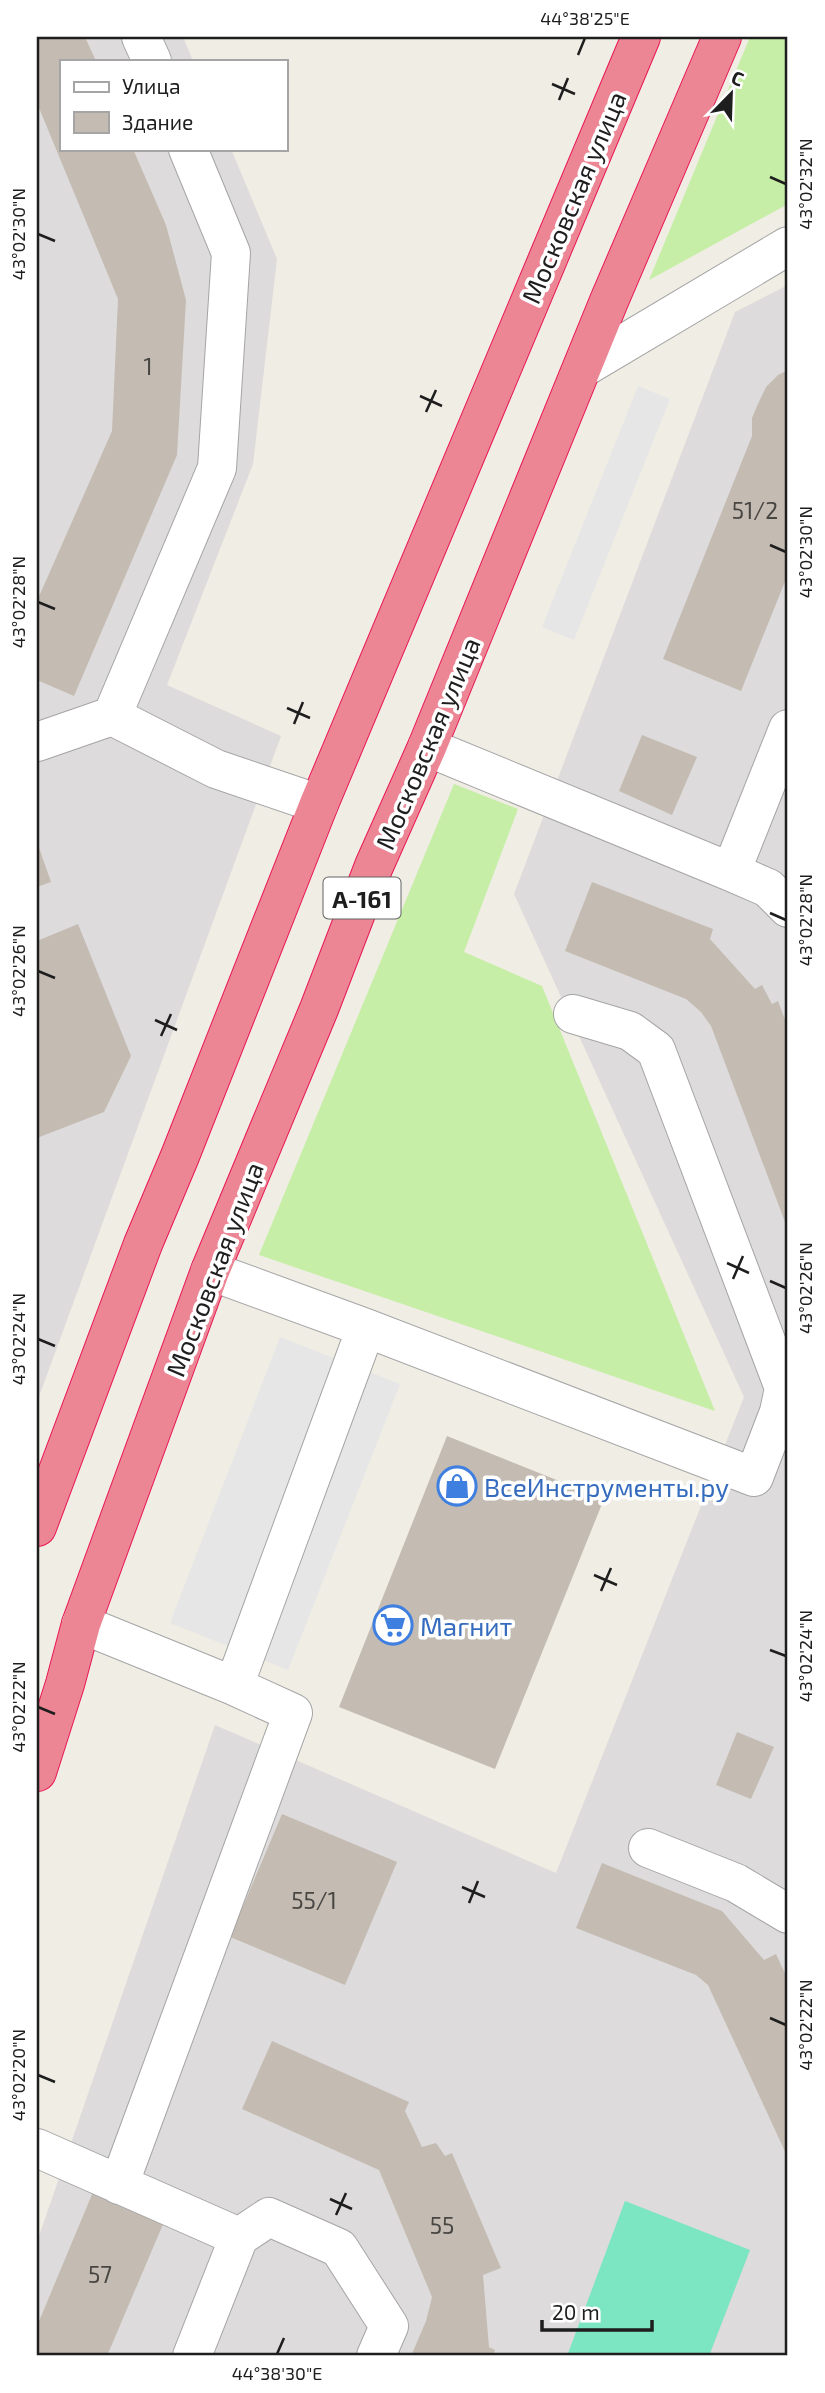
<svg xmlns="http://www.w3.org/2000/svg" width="825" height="2393" viewBox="0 0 825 2393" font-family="'Exo 2',sans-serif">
  <rect width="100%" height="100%" fill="#f0ede4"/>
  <path fill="#dddbdb" d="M 37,37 L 183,37 L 193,61 L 61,61 L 61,149 L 231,149 L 277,259 L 253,464 L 167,685 L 281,736 L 37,1402 Z
    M 788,285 L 788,2356 L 37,2356 L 37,2242 L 215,1725 L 556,1873 L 744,1397 L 514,894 L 735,312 Z"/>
  <path fill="#c6eea6" d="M 750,37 L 788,37 L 788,204 L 649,280 Z
    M 454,784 L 518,809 L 464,952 L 542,986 L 715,1411 L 259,1255 Z"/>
  <path fill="#7ce5c1" d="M 625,2201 L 750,2250 L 709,2356 L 567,2356 Z"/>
  <path fill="#e6e6e6" d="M 638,386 L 670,399 L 574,640 L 542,627 Z
    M 280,1337 L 400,1384 L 288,1670 L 170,1623 Z"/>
  <path fill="#c4bcb3" d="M 37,37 L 85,37 L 96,61 L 61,61 L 61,149 L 133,149 L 166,225 L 186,300 L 177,455 L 74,696 L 37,680 L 37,601 L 112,431 L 118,299 L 37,103 Z
    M 788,370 L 788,574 L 741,691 L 663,659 L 752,436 L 752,418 L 757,406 L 766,387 L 778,375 Z
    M 642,735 L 697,757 L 672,815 L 619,791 Z
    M 37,842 L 51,882 L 37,887 Z
    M 592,882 L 713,929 L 710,939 L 755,989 L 762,985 L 772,1004 L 778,1001 L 788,1028 L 788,1230 L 711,1026 L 701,1012 L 686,999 L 565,951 Z
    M 78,924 L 131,1056 L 104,1112 L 37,1138 L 37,941 Z
    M 447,1436 L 604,1499 L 495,1769 L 339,1707 Z
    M 737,1732 L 774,1747 L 751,1799 L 716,1785 Z
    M 282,1814 L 397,1862 L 345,1985 L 230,1937 Z
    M 602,1863 L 722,1911 L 764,1960 L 776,1954 L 788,1980 L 788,2158 L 708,1985 L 696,1975 L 576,1928 Z
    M 272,2041 L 409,2102 L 405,2111 L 422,2147 L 436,2143 L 445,2156 L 452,2153 L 501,2268 L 483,2275 L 489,2347 L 495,2350 L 493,2356 L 411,2356 L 426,2321 L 432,2297 L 379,2170 L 242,2109 Z
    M 93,2192 L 164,2222 L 107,2356 L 37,2356 L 37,2326 Z"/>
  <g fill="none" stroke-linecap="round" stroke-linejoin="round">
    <g stroke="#a5a5a5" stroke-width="40">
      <path id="minor" d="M 141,37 L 152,61
        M 188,149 L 231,253 L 217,468 L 112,716 L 216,769 L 319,804
        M 583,368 L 788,246
        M 37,742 L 112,716
        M 427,747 L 731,872 L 768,888 L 788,908
        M 731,872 L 788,729
        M 210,1271 L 366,1328 L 754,1477 L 779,1412 L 784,1388 L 656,1050 L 630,1031 L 573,1014
        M 81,1624 L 234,1686 L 293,1713 L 119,2185
        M 234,1686 L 366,1328
        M 648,1848 L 736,1883 L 788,1914
        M 37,2148 L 239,2237 L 192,2356
        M 239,2237 L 269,2217 L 339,2248 L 389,2326 L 376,2356"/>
    </g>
    <g stroke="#e81755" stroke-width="40">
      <path id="highway" d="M 37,1527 L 143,1244 L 180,1156 L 319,804 L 641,37
        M 37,1772 L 65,1684 L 81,1624 L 210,1271 L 319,1009 L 374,866 L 427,747 L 609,301 L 722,37"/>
    </g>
    <use href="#minor" stroke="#fff" stroke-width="38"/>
    <use href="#highway" stroke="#ed8694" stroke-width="38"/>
  </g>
  <path fill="none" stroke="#1e1e1e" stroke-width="2.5" d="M 578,55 L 585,38M 552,84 L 575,94M 559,100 L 568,78M 770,177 L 786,184M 38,234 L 55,241M 420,396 L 442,406M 426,412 L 436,390M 770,545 L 786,552M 38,602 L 55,609M 287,708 L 310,718M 294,724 L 303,702M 770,913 L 786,920M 38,971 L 55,978M 155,1020 L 177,1030M 161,1036 L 171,1014M 727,1263 L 749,1273M 733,1279 L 743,1256M 770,1281 L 786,1288M 38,1339 L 55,1346M 594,1575 L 617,1585M 601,1591 L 611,1568M 770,1650 L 786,1656M 38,1707 L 55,1714M 462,1887 L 485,1897M 469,1903 L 478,1881M 770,2018 L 786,2025M 38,2075 L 55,2082M 330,2199 L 352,2209M 336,2215 L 346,2193M 277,2354 L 284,2338"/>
  <defs>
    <g id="shop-ring" transform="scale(2.0125)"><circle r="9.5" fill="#fff" stroke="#3f7fe0" stroke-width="1.5"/><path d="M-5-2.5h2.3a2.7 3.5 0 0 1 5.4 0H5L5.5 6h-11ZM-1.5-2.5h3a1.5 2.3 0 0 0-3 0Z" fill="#3f7fe0"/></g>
    <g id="supermarket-ring" transform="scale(2.0125)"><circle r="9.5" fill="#fff" stroke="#3f7fe0" stroke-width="1.5"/><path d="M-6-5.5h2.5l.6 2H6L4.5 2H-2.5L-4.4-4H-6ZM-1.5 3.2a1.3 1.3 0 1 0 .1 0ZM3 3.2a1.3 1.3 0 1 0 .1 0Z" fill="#3f7fe0"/></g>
  </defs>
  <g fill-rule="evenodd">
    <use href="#shop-ring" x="457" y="1486"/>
    <use href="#supermarket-ring" x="393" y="1625"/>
  </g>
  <g text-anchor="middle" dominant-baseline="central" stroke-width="7" stroke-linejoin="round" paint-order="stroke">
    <g font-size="23" fill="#484643">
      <text x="148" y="366">1</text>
      <text x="755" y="510">51/2</text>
      <text x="314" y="1900">55/1</text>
      <text x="442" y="2225">55</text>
      <text x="100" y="2274">57</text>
    </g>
    <rect fill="#fff" stroke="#626262" stroke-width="2" x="323.5" y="877.5" width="77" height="41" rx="5"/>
    <g font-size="24" font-weight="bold" fill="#1e1e1e">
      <text x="362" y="898">А-161</text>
    </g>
    <g font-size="26" fill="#1e1e1e" stroke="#fff">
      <text transform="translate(573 197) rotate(-67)">Московская улица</text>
      <text transform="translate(427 743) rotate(-67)">Московская улица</text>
      <text transform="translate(214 1269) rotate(-69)">Московская улица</text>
    </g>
    <g font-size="26" fill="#366cbe" stroke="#fff" text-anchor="start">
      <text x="484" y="1486">ВсеИнструменты.ру</text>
      <text x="420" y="1625">Магнит</text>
    </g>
  </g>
  <rect width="825" height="2393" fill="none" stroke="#ffffff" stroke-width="77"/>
  <rect x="60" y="60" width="228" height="91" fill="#ffffff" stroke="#a5a5a5" stroke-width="2"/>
  <rect x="74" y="82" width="35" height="10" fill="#ffffff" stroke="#a5a5a5" stroke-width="2"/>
  <text x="122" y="94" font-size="21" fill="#1e1e1e">Улица</text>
  <rect x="74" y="112" width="35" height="21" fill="#c4bcb3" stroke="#a5a5a5" stroke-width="2"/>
  <text x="122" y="130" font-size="21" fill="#1e1e1e">Здание</text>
  <g transform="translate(731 94) rotate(23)" stroke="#ffffff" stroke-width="5" paint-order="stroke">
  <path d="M0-5L12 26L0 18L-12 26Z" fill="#1e1e1e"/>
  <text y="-10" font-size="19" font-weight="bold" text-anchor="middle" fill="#1e1e1e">С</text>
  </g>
  <path d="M542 2320v10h110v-10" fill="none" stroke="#1e1e1e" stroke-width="3.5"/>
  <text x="552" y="2320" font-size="21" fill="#1e1e1e" stroke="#ffffff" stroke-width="5" paint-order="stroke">20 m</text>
  <rect x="38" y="38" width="748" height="2316" fill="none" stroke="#1e1e1e" stroke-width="2.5"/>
  <g font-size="18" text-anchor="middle" fill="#1e1e1e">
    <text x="585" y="25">44°38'25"E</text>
    <text transform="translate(806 184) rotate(-90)" y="6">43°02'32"N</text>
    <text transform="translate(19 234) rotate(-90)" y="6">43°02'30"N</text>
    <text transform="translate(806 552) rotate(-90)" y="6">43°02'30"N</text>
    <text transform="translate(19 602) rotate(-90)" y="6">43°02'28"N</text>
    <text transform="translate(806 920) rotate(-90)" y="6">43°02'28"N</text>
    <text transform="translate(19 971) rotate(-90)" y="6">43°02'26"N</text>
    <text transform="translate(806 1288) rotate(-90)" y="6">43°02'26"N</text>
    <text transform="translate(19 1339) rotate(-90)" y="6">43°02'24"N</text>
    <text transform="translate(806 1656) rotate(-90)" y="6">43°02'24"N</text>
    <text transform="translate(19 1707) rotate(-90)" y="6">43°02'22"N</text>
    <text transform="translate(806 2025) rotate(-90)" y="6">43°02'22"N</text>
    <text transform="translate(19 2075) rotate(-90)" y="6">43°02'20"N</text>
    <text x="277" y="2380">44°38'30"E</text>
  </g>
</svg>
